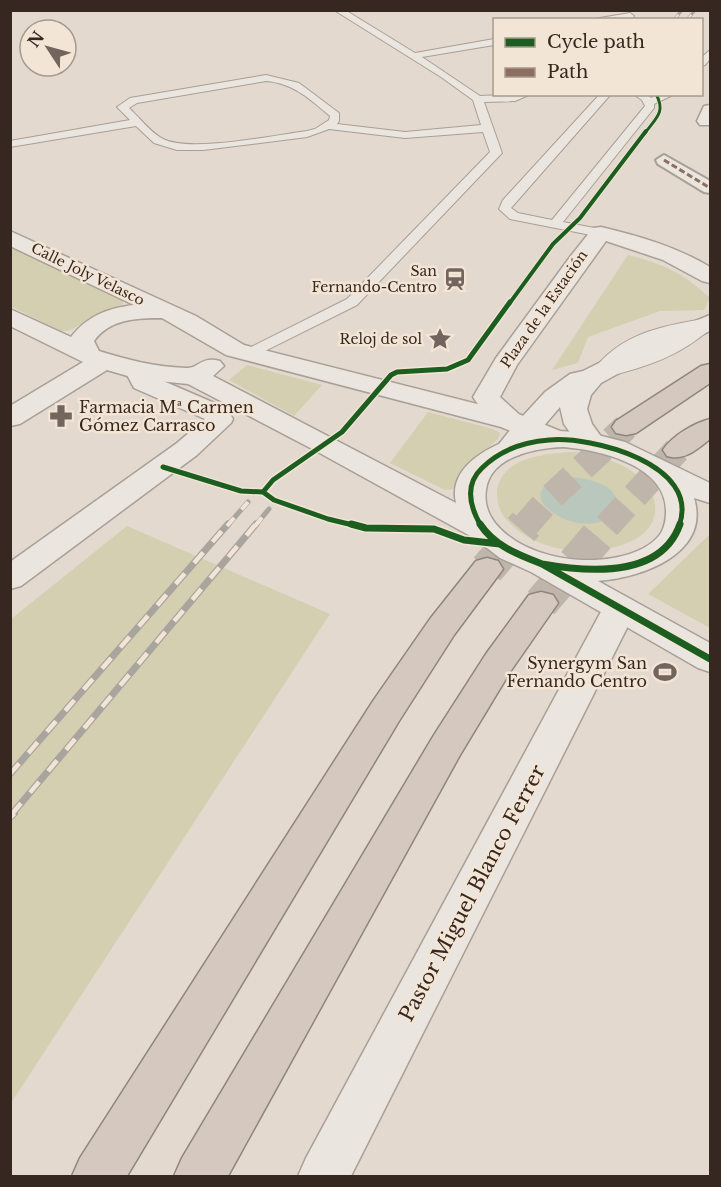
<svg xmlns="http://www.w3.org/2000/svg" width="721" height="1187" viewBox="0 0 721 1187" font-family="'Libre Baskerville',serif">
  <rect width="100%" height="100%" fill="#e3d9ce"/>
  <path fill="#d4cfb1" d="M 10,247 L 123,297 L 123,304 L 68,331 L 59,331 L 11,306 Z
    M 628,255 C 664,264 683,273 710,298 L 704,310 L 660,311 L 588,337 L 578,363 L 552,370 Z
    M 247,365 L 322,385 L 294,416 L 229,380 Z
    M 428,412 L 493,429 L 500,433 L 498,439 L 471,463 L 454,489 L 445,490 L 390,463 Z
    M 575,452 C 591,455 607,458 623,466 C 660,484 670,526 627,543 C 589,559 532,551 505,518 C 499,511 497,502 497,492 C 500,457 547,453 575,452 Z
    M 127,526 L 330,614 L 11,1103 L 11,619 Z
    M 710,534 L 710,628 L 648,594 Z"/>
  <path fill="#b9c7bc" d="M 568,477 C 583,477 626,485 614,509 C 595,551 492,492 568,477 Z"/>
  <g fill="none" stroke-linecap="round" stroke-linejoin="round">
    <path stroke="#c0b5ab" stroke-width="27" stroke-dasharray="27 14" stroke-linecap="butt" d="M 525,526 L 548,500 L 626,427
      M 607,526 L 677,450"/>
    <path stroke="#c0b5ab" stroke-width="35" stroke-dasharray="35 17" stroke-linecap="butt" d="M 487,569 L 526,524
      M 541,603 L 608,524"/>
    <g stroke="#a89f97" stroke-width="2">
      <path id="service" d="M 334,10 L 345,10 L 415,53 L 494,39 L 494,45 L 422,57 L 480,96 L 531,94 L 515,101 L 484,102 L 502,153 L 357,305 L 253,357 L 243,357 L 241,354 L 243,351 L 347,299 L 490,152 L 483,132 L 405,138 L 329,129 L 307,137 L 203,150 L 177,150 L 154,143 L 136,126 L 10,147 L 10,141 L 130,120 L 117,107 L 130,98 L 266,75 L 299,83 L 339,113 L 339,121 L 337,124 L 405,132 L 481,125 L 473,100 L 441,77 ZM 266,81 C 293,83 310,99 330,116 L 329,120 L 315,129 L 307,131 C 275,135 190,153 163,139 C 151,133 139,117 129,108 L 137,103 Z
        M 630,13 L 634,16 L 633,18 L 588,20 Z
        M 710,50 L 710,59 L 705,65 L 702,66 L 702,57 Z
        M 600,94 L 611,94 L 511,208 L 518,213 L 552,220 L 645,106 L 642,100 L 633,94 L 647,94 L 651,98 L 659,94 L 675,94 L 654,104 L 654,108 L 563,222 L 605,230 L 607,233 L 605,236 L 601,237 L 510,219 L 499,209 L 503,200 Z
        M 710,318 L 710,329 C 681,355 647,367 609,376 L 600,377 L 592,372 C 620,333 665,325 710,318 ZM 694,329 L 657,351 L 613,366 C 633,342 664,334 694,329 Z"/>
    </g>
    <g stroke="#a89f97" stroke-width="4">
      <path id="pedestrian" d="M 664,155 L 710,181 L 710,193 L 704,192 L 658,164 L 656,160 Z"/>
    </g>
    <g stroke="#a89f97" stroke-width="3">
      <path id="minor" d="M 710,105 L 710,125 L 700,125 L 697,121 L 704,106 Z
        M 601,227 C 639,236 677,247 710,267 L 710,283 L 702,281 L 663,260 L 606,241 L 517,365 L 500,397 L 522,417 L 545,392 L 570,374 L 583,371 L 625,350 L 710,315 L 710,331 L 643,360 L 601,383 L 591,395 L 587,409 L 592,424 L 605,442 L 601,448 L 591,450 L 581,448 L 564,424 L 560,407 L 519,455 L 509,458 L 499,455 L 495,449 L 511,429 C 493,425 483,412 473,397 L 496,358 L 570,257 L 593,228 Z
        M 138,363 L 147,366 L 154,377 L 226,408 L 233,419 L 231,423 L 197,455 L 21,586 L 10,589 L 10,562 L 177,443 L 205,419 L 134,388 L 125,371 L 129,366 Z
        M 620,596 L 632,600 L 637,608 L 351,1176 L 298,1176 L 306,1158 L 603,608 L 608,600 Z"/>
    </g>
    <g stroke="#a89f97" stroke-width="3">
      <path id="tertiary" d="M 10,231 L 196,316 L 244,345 L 521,415 L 560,431 L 590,433 L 625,442 L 710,483 L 710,503 L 694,498 C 711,554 641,578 598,581 L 710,643 L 710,672 L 698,668 L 531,572 L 500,558 L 474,538 L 316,451 L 188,384 L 138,379 L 107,370 L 20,424 L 10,426 L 10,406 L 83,362 L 10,326 L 10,309 L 71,337 C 87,316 108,308 134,305 L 10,246 ZM 162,318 L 226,355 L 501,427 L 523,436 C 494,443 447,465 456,503 L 213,376 L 224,366 L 220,361 C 200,356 199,369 186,368 C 155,367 128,360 99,351 L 94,341 C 109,319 137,318 162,318 ZM 563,447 C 600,450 666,465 666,511 C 666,519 665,526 661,533 C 651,548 630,555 613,558 C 575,565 521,555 495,523 C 488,514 484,502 486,490 C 490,456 536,448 563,447 Z"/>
    </g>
    <g stroke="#8e857e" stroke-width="3">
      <path id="motorway" d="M 710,364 L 710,383 L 636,433 L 626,435 L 616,433 L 612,427 L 616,421 L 701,366 Z
        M 710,419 L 710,439 C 696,450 685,461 667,456 L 663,450 C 672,436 694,423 710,419 Z
        M 487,558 L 498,561 L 503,569 L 454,635 L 399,721 L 127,1176 L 72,1176 L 80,1158 L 373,701 L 430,619 L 476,561 Z
        M 541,592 L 553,595 L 558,603 L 510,672 L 460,755 L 228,1176 L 174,1176 L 182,1158 L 434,735 L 486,654 L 529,595 Z"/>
    </g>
    <use href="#service" fill="#ebe5df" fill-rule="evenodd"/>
    <use href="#pedestrian" fill="#ebe5df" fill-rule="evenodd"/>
    <use href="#minor" fill="#ebe5df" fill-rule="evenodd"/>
    <use href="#tertiary" fill="#ebe5df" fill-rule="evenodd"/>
    <use href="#motorway" fill="#d5c9bf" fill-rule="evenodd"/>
    <g stroke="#aaa49f" stroke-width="3">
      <path id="rail-far3" d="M 674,20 L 682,10
        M 687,20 L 695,10"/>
    </g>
    <g stroke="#aaa49f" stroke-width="5">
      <path id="rail-far2" d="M 227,526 L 248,502
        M 255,526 L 269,509"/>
    </g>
    <g stroke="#aaa49f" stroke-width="7">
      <path id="rail-far1" d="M 10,774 L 228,524
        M 12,814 L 256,524"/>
    </g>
    <g stroke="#aaa49f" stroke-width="8">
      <path id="rail" d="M 10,817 L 14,813"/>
    </g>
    <use href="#rail-far3" stroke="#f3e5d5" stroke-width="2" stroke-dasharray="7" stroke-linecap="butt"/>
    <use href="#rail-far2" stroke="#f3e5d5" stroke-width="4" stroke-dasharray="11" stroke-linecap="butt"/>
    <use href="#rail-far1" stroke="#f3e5d5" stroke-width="4.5" stroke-dasharray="14" stroke-linecap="butt"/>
    <use href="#rail" stroke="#f3e5d5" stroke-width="6" stroke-dasharray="19" stroke-linecap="butt"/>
    <path stroke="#8d6e63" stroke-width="3" stroke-dasharray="6 3" stroke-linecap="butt" d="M 664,160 L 710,188"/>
    <g stroke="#f3e5d5" stroke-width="4.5">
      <path id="cycleway-far3" d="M 645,133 C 656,118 666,112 656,94"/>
    </g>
    <g stroke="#f3e5d5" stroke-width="6">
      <path id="cycleway-far2" d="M 509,304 L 553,244 L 580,218 L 646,131"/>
    </g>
    <g stroke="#f3e5d5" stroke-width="8">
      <path id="cycleway-far1" d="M 163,467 L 241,491 L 263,492 L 274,500 L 328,519 L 357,526
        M 263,492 L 273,480 L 342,432 L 391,375 L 397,372 L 447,369 L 468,360 L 510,302
        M 481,526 C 470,507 464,485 482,468 C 500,450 524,442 549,440 C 591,436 702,464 679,526"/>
    </g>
    <g stroke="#f3e5d5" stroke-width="10">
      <path id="cycleway" d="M 351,524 L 366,528 L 434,529 L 464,540 L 500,544
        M 480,524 C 494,546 519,555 542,564
        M 542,564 C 587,572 661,579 680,524
        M 542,564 L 710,659"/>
    </g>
    <use href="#cycleway-far3" stroke="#1b5e20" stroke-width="3"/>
    <use href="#cycleway-far2" stroke="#1b5e20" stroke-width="4"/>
    <use href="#cycleway-far1" stroke="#1b5e20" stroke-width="5"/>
    <use href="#cycleway" stroke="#1b5e20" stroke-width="7"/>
  </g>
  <defs>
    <g id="station-bare" transform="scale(1.8)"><path d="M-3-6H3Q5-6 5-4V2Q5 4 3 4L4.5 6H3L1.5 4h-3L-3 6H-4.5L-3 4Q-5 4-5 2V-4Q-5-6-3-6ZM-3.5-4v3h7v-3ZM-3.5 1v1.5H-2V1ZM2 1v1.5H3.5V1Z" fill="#73655d" stroke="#f3e5d5" stroke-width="2.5" paint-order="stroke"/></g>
    <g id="sight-bare" transform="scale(1.8)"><path d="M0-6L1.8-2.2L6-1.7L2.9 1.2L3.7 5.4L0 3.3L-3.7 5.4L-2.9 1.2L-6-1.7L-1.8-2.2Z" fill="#73655d" stroke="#f3e5d5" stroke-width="2.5" paint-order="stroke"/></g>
    <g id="pharmacy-bare" transform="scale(1.8)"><path d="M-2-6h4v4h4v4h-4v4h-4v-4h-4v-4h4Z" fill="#73655d" stroke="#f3e5d5" stroke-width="2.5" paint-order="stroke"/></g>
    <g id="stadium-bare" transform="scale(1.8)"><path d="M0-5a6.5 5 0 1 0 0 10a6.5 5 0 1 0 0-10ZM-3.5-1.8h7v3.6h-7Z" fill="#73655d" stroke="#f3e5d5" stroke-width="2.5" paint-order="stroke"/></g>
  </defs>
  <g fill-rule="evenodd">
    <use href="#station-bare" x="455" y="279"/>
    <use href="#sight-bare" x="440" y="339"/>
    <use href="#pharmacy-bare" x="61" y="416"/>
    <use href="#stadium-bare" x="665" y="672"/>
  </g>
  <g text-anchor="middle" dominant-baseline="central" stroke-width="5" stroke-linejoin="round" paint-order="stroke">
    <g font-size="14" fill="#362720" stroke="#f3e5d5" text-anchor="end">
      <text x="437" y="271">San<tspan x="437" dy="16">Fernando-Centro</tspan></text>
      <text x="422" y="339">Reloj de sol</text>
    </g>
    <g font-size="14" fill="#362720" stroke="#f3e5d5">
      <text transform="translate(88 274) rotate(26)">Calle Joly Velasco</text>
      <text transform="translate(544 309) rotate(-55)">Plaza de la Estación</text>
    </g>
    <g font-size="16" fill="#362720" stroke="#f3e5d5" text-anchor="start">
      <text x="79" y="407">Farmacia Mª Carmen<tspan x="79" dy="18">Gómez Carrasco</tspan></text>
      <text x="647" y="663" text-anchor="end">Synergym San<tspan x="647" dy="18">Fernando Centro</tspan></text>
    </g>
    <g font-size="20" fill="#362720" stroke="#f3e5d5">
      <text transform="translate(472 893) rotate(-62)">Pastor Miguel Blanco Ferrer</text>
    </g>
  </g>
  <rect width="721" height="1187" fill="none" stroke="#362720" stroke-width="24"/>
  <rect x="493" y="18" width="210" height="78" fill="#f3e5d5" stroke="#a7998d" stroke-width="1.5"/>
  <rect x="505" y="38" width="30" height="9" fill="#1b5e20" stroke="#a7998d" stroke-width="1.5"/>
  <text x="547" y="48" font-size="18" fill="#362720">Cycle path</text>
  <rect x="505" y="68" width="30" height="9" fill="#8d6e63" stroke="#a7998d" stroke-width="1.5"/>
  <text x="547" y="78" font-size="18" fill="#362720">Path</text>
  <g transform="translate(48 48) rotate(306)"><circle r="28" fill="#f3e5d5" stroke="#a7998d" stroke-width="1.5"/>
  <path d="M0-4.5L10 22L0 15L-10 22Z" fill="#73655d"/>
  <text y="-9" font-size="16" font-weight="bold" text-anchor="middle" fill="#362720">N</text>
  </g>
</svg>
